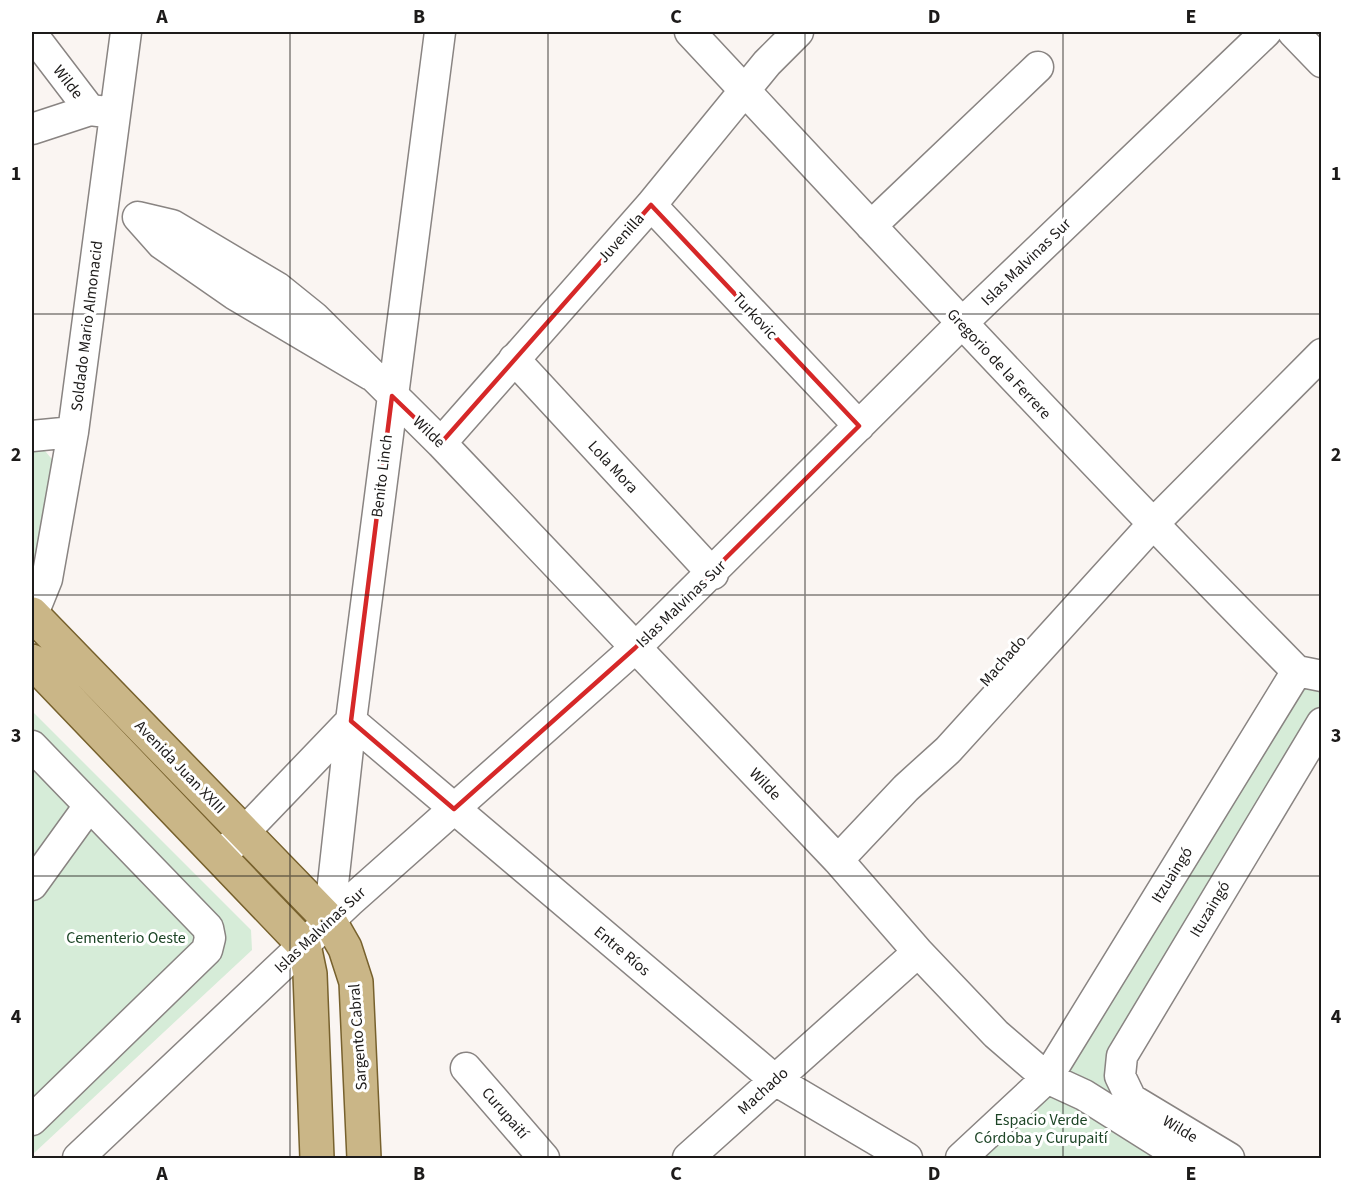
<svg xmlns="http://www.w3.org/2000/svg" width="1353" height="1190" viewBox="0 0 1353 1190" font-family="'Source Sans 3',sans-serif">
  <rect width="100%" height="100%" fill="#faf5f2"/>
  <path fill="#d6ecd8" d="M 32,446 L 41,446 L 55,463 L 38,553 L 32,575 Z
    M 1297,671 L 1321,676 L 1321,723 L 1120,1076 L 1229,1158 L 961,1158 L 1047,1078 Z
    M 32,711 L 251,930 L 252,950 L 32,1155 Z"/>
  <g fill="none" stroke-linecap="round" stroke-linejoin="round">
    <g stroke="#898482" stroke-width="33">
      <path id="minor" d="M 690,32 C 891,247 1090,462 1297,671 L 1322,676
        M 1293,32 L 1322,62
        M 32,34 L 90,110 L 115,113
        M 32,129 L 90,110
        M 651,205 L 859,426
        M 871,226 L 1038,67
        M 514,359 L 713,574
        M 371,375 L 234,294 L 162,244 L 138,217 L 172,225 L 278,288 L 314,317 L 441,443 L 838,860 L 918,952 L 996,1034 L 1047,1078 L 1084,1095 L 1184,1158
        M 32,436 L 73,432
        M 441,443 L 651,205 L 767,63 L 798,32
        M 32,616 L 47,579 L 73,432 L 126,32
        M 32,746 L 208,928 L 210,938 L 207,950 L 32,1120
        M 227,850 L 351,721 L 775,1080 L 907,1158
        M 838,860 L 906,788 L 948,750 L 1152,525 L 1322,354
        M 32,885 L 89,806
        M 329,920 L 351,721 L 440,32
        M 466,1068 L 544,1158
        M 78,1158 L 349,902 L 635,648 L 961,324 L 1266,32
        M 688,1158 L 918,952
        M 961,1158 L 1047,1078 L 1297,671
        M 1229,1158 L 1131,1099 L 1120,1076 L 1122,1056 L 1322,723"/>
    </g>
    <g stroke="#77612d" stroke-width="36">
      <path id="major" d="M 32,614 L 329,920 L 345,948 L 356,982 L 364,1158
        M 32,661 L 304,945 L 310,974 L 317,1158"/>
    </g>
    <use href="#minor" stroke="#fff" stroke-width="30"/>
    <use href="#major" stroke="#cab687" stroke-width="33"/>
  </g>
  <path fill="none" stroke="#d62828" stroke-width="4.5" stroke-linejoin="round" d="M 651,205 L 859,426 L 635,648 L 454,809 L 351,721 L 392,396 L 441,443 Z"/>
  <path fill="none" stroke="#1d1b1a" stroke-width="1.5" stroke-opacity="0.55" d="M 290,32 L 290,1158M 548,32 L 548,1158M 805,32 L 805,1158M 1063,32 L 1063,1158M 32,314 L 1322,314M 32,595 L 1322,595M 32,876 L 1322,876"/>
  <g text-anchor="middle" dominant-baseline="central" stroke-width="6" stroke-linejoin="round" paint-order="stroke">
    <g font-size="16" fill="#1d1b1a" stroke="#fff">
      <text transform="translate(68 82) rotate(52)">Wilde</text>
      <text transform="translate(621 238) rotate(-48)">Juvenilla</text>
      <text transform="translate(1026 262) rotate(-44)">Islas Malvinas Sur</text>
      <text transform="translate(755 316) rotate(47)">Turkovic</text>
      <text transform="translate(87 326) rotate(-83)">Soldado Mario Almonacid</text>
      <text transform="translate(999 364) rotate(47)">Gregorio de la Ferrere</text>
      <text transform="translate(429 432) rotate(44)">Wilde</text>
      <text transform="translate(613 467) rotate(47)">Lola Mora</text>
      <text transform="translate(382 476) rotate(-83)">Benito Linch</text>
      <text transform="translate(681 604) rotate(-44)">Islas Malvinas Sur</text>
      <text transform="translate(1003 661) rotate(-49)">Machado</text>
      <text transform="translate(180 767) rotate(46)">Avenida Juan XXIII</text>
      <text transform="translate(765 784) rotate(46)">Wilde</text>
      <text transform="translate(1172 875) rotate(-58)">Itzuaingó</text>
      <text transform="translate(1210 909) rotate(-59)">Ituzaingó</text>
      <text transform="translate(320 930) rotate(-43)">Islas Malvinas Sur</text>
      <text transform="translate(622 951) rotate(40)">Entre Ríos</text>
      <text transform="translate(358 1037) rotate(-94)">Sargento Cabral</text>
      <text transform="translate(763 1091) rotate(-42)">Machado</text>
      <text transform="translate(505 1113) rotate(49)">Curupaití</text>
      <text transform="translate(1180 1129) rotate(31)">Wilde</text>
    </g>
    <g font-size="16" fill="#1d4526" stroke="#fff">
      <text x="126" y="938">Cementerio Oeste</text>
      <text x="1041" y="1120">Espacio Verde<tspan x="1041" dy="18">Córdoba y Curupaití</tspan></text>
    </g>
  </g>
  <rect width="1353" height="1190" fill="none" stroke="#ffffff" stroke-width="66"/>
  <rect x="33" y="33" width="1287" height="1124" fill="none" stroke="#1d1b1a" stroke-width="2"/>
  <g font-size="20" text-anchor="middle" font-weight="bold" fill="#1d1b1a">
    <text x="162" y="23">A</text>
    <text x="419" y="23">B</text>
    <text x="676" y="23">C</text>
    <text x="934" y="23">D</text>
    <text x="1191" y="23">E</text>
    <text x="16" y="180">1</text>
    <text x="1336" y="180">1</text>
    <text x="16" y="461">2</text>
    <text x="1336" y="461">2</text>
    <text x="16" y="742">3</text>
    <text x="1336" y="742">3</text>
    <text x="16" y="1023">4</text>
    <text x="1336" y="1023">4</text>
    <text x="162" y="1180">A</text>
    <text x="419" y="1180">B</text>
    <text x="676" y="1180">C</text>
    <text x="934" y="1180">D</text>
    <text x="1191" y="1180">E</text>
  </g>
</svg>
